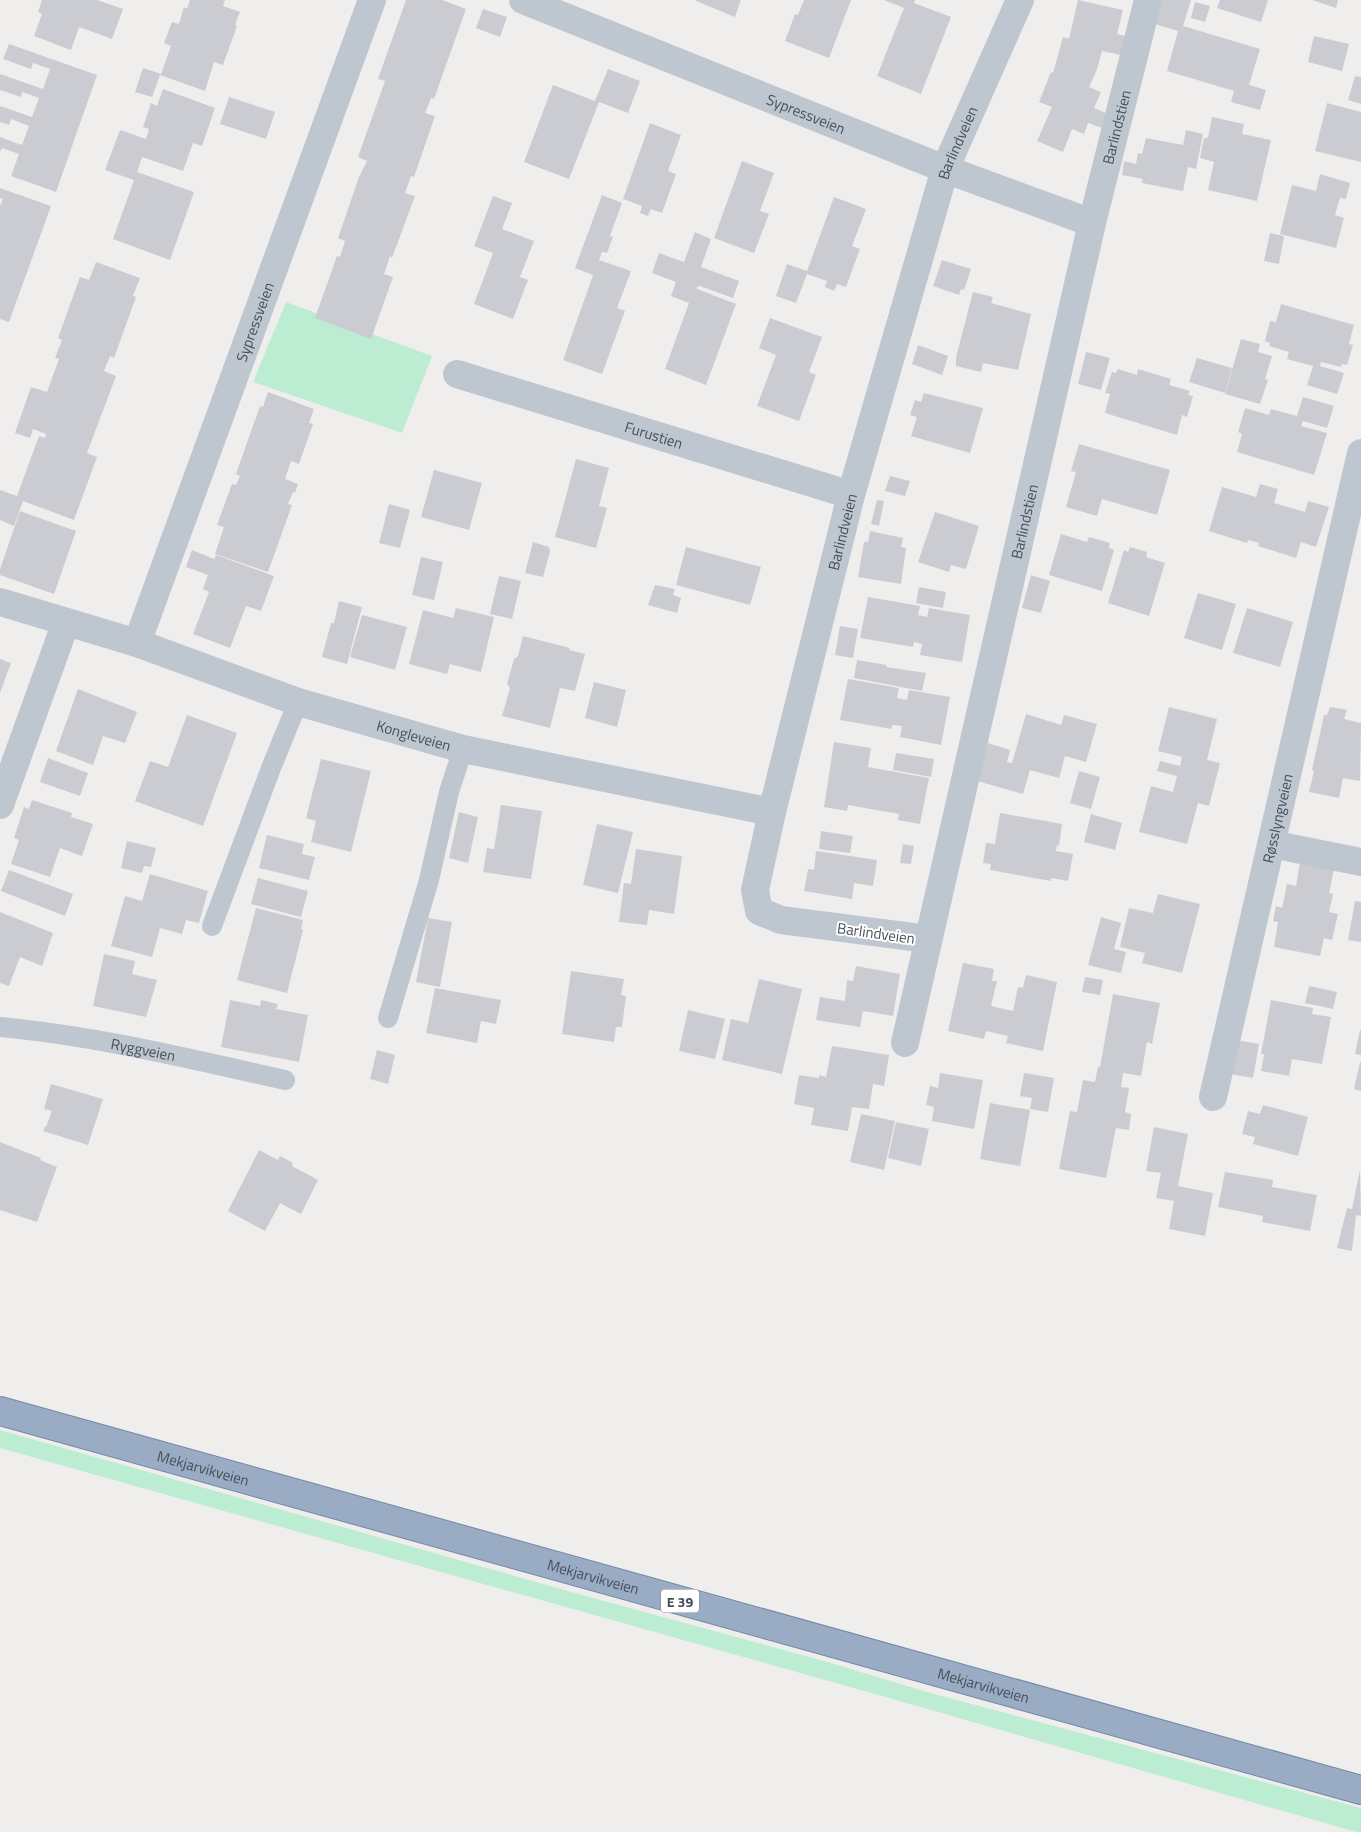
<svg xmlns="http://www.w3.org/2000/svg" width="1361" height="1832" viewBox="0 0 1361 1832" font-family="'Titillium Web',sans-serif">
  <rect width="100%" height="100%" fill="#f0eeed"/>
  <path fill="#bcedd2" d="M 286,302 L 432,356 L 402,433 L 253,382 Z
    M 0,1430 L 586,1596 L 824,1661 L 927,1692 L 1361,1808 L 1361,1832 L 1356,1832 L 882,1696 L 0,1448 Z"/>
  <path fill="#caccd2" d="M 42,0 L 97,0 L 123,9 L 112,39 L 79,27 L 71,50 L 34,36 L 42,14 L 38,12 Z
    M 190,0 L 225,0 L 223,6 L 240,12 L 235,25 L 237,26 L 223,65 L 214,62 L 205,91 L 160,75 L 152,97 L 135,92 L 143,68 L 161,74 L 171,46 L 164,43 L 172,22 L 179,24 L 184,7 L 187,9 Z
    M 406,0 L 442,0 L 466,9 L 434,99 L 431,98 L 425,113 L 435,116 L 414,177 L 411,176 L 405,193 L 415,196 L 392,258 L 390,256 L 384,274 L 393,277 L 371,339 L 315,318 L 337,256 L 340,257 L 345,241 L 338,238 L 359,177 L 367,161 L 358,157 L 385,81 L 378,79 Z
    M 696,0 L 741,0 L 735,17 L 696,1 Z
    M 804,0 L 851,0 L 829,58 L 785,41 L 795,14 L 798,15 Z
    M 884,0 L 915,0 L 914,3 L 951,17 L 921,94 L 877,76 L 904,8 Z
    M 1078,0 L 1123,10 L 1117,34 L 1126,36 L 1121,55 L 1102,51 L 1097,69 L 1089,87 L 1101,92 L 1094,108 L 1108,114 L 1102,128 L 1088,123 L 1084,134 L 1072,129 L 1063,152 L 1037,141 L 1052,107 L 1039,102 L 1051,72 L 1053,73 L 1063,37 L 1069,39 Z
    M 1162,0 L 1191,0 L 1183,26 L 1260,49 L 1249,85 L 1266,90 L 1260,110 L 1231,102 L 1234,91 L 1167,71 L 1178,31 L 1155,24 Z
    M 1220,0 L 1268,0 L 1261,22 L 1217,8 Z
    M 1312,0 L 1338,0 L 1336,8 Z
    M 1195,2 L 1210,6 L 1205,22 L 1191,18 Z
    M 483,9 L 507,17 L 500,37 L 476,28 Z
    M 1314,36 L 1349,44 L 1342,71 L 1308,62 Z
    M 9,44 L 97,75 L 56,192 L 11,176 L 19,154 L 2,148 L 0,152 L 0,137 L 22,145 L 29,126 L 11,119 L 9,125 L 0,122 L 0,106 L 32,117 L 39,98 L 22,92 L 21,97 L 0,90 L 0,74 L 43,89 L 50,69 L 33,63 L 31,69 L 3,59 Z
    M 608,69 L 640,81 L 628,113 L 599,102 L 569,179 L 524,162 L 553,85 L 595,101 Z
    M 1355,76 L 1361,77 L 1361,104 L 1348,100 Z
    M 163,89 L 215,108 L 202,146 L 193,143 L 183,171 L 142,157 L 137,172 L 194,192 L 170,260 L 113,239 L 134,180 L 105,170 L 120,130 L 146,139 L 149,129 L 143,127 L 151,103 L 157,106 Z
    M 229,97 L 275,112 L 266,139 L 220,124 Z
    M 1327,103 L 1361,112 L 1361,162 L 1315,151 Z
    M 1212,117 L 1244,124 L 1242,134 L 1271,140 L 1257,201 L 1208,190 L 1214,162 L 1200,158 L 1204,138 L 1208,138 Z
    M 650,123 L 681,135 L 668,171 L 676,174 L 662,213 L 651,209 L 648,216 L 640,213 L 642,206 L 623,199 Z
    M 1186,130 L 1203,134 L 1196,169 L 1188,167 L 1183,191 L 1142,183 L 1143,179 L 1122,175 L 1124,161 L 1136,164 L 1138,153 L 1142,154 L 1146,138 L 1183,145 Z
    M 742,161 L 774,173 L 760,211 L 769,214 L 754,253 L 714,238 Z
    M 1320,174 L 1350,183 L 1346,199 L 1340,198 L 1335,215 L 1344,218 L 1336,248 L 1280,234 L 1292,185 L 1316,191 Z
    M 0,188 L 51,206 L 9,322 L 0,319 L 0,206 L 3,199 L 0,198 Z
    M 602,195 L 622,203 L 610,236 L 613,237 L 607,253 L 602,252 L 599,260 L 631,271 L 617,308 L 625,311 L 602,374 L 563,360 L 593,275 L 575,268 Z
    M 493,196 L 512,203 L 502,229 L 534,241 L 520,277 L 528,280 L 513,319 L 474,304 L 493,253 L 474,246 Z
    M 834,197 L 866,209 L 852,246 L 860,249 L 846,287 L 837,284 L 834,291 L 825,287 L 827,281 L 807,274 L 796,303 L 776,296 L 787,264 L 807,271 Z
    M 695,232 L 711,239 L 701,267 L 739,281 L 733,298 L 700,286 L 697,287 L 697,289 L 736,304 L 706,385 L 665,369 L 689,303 L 671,296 L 676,282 L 652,273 L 659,253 L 684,262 Z
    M 1270,233 L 1284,236 L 1279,264 L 1264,261 Z
    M 942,260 L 971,269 L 964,290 L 961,289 L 959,295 L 933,286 Z
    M 96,262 L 140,278 L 133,296 L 136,297 L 114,358 L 110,356 L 104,371 L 116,376 L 87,453 L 97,457 L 74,520 L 23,501 L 14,526 L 0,520 L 0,490 L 17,496 L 39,436 L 45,438 L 46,434 L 33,429 L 30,438 L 15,433 L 31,387 L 47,392 L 59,359 L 55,358 L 62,340 L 58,338 L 80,277 L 89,280 Z
    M 973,292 L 993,297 L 991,303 L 1031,314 L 1018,370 L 983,363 L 981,372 L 956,366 L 956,357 Z
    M 1281,304 L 1354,325 L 1349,344 L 1353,345 L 1347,365 L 1342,364 L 1341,367 L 1321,362 L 1320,366 L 1344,373 L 1337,394 L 1307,385 L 1313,366 L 1287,359 L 1289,352 L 1269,346 L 1270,343 L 1265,341 L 1270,321 L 1276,322 Z
    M 770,318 L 822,337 L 809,372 L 816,375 L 799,421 L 757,406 L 776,355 L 759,348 Z
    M 1241,339 L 1260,344 L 1258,352 L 1272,356 L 1265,379 L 1268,380 L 1260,404 L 1225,394 Z
    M 918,345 L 948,356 L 942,375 L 912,364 Z
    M 1086,352 L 1110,358 L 1101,390 L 1078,384 Z
    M 1197,358 L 1232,368 L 1225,393 L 1189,382 Z
    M 1118,369 L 1137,375 L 1138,369 L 1171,379 L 1169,385 L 1190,391 L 1188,395 L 1193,396 L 1187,417 L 1182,415 L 1177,435 L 1105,413 L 1110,394 L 1105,393 L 1112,372 L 1116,373 Z
    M 268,392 L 314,409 L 309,423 L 313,424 L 299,464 L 291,461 L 285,479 L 298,484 L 295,493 L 293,492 L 288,504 L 292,505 L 268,572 L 215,554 L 224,527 L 217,525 L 232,484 L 236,485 L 240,476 L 236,474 L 260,406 L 263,407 Z
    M 924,393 L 983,408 L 970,453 L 911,436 L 917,417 L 910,415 L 915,400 L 921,402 Z
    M 1303,397 L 1334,406 L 1327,428 L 1303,421 L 1301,426 L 1327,433 L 1314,475 L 1237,452 L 1242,434 L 1238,432 L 1245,408 L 1269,415 L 1271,409 L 1297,416 Z
    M 1079,444 L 1170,470 L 1157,515 L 1102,499 L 1097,516 L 1066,507 L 1076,472 L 1071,471 Z
    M 576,459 L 609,468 L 599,506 L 607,508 L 596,548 L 555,537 Z
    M 434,470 L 482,483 L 469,530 L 421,517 Z
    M 890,476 L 910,481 L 905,496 L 885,491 Z
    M 1260,484 L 1278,489 L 1274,503 L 1305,512 L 1308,501 L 1329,507 L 1316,547 L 1301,542 L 1296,558 L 1258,546 L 1259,543 L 1248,540 L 1247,543 L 1209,531 L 1222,487 L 1256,497 Z
    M 877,500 L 884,501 L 879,526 L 871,524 Z
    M 389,504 L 410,510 L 400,548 L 379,543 Z
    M 20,511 L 76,531 L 54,594 L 0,575 L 0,569 Z
    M 935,512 L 979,526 L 966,569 L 951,565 L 949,572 L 918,562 Z
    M 870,531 L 903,538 L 901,547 L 906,548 L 901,584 L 858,577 L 864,542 L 868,542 Z
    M 1061,534 L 1087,542 L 1089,537 L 1110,543 L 1109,548 L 1114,550 L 1102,591 L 1049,575 Z
    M 533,542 L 549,547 L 550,551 L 543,577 L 525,573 Z
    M 686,547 L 761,567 L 750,605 L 676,585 Z
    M 1130,547 L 1147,552 L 1146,557 L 1165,563 L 1149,616 L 1108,603 L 1124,550 L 1128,552 Z
    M 192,550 L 214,559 L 216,555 L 274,576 L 261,611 L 246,606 L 230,648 L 193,634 L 209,592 L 203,589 L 208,575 L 186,567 Z
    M 421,557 L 443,562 L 434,600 L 412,595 Z
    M 1031,575 L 1050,581 L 1041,613 L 1022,608 Z
    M 499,576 L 521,581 L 512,619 L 490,614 Z
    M 655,585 L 675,589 L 673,595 L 681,598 L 677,613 L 648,605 Z
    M 919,587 L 946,592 L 943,608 L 916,603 Z
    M 1198,593 L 1236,604 L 1222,650 L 1184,638 Z
    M 868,597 L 920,606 L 918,615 L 927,617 L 929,608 L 970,615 L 962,662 L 920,655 L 922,644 L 914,642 L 913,647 L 860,638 Z
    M 339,601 L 362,607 L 347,664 L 322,657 L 331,623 L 334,623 Z
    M 456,608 L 494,617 L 481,672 L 450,664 L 447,674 L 409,664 L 423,610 L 453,618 Z
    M 1247,608 L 1293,622 L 1280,667 L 1233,653 Z
    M 362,615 L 407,627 L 395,670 L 350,657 Z
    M 840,626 L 858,629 L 853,658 L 835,655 Z
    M 523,636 L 570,648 L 569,650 L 585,654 L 575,691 L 560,688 L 550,728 L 502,716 L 510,688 L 507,684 L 514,659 L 518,656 Z
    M 0,659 L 11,663 L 0,693 Z
    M 857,660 L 887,665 L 886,667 L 926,673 L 922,691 L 854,678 Z
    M 848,679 L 899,688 L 897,698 L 907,700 L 909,690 L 950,697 L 941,745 L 900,737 L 902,726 L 892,725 L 892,729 L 840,720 Z
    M 594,682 L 626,690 L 617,727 L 585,718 Z
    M 78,689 L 137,712 L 125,743 L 103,736 L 93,765 L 56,751 Z
    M 1169,707 L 1217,719 L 1207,760 L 1220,763 L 1209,806 L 1198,803 L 1187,844 L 1139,832 L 1151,786 L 1173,792 L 1177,776 L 1157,771 L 1160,761 L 1180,766 L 1182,757 L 1158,751 Z
    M 1330,707 L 1347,710 L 1344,719 L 1361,723 L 1360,781 L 1343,778 L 1339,798 L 1309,792 L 1314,771 L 1312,770 L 1324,715 L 1327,715 Z
    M 1026,714 L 1061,725 L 1064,715 L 1097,724 L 1086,762 L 1065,756 L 1059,778 L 1030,770 L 1023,794 L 977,781 L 988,743 L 1010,750 L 1007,762 L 1012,763 Z
    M 187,715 L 237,733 L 203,826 L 135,801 L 150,761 L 168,767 Z
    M 834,742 L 871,748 L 868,767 L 929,778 L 920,824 L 898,820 L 899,814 L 848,805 L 847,811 L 824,807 Z
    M 896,753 L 934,759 L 931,777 L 893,770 Z
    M 48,758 L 88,773 L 80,796 L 40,782 Z
    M 321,759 L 371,771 L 351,852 L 311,842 L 316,821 L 306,818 Z
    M 1079,771 L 1100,777 L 1091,809 L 1070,803 Z
    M 32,800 L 72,813 L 71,817 L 93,824 L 82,856 L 60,848 L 50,877 L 11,864 L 19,840 L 14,838 L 24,807 L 29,809 Z
    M 501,805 L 542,811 L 531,879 L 483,872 L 487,848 L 494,849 Z
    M 459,812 L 478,817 L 468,863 L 449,858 Z
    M 1000,813 L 1062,824 L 1059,846 L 1057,845 L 1056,851 L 1073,854 L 1068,881 L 1051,878 L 1051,881 L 990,870 L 991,864 L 983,863 L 986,843 L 995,844 Z
    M 1091,814 L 1122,823 L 1115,850 L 1084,842 Z
    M 597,824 L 633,832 L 618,893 L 583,885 Z
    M 821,831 L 853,836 L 850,853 L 819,849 Z
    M 267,835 L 304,844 L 302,854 L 315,857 L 309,880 L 259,868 Z
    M 127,841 L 156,848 L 151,867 L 144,866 L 142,873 L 121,868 Z
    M 903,844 L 914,846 L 911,864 L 900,863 Z
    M 636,849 L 682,856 L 674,914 L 649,910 L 647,925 L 619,922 L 624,883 L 631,884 Z
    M 816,851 L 877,860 L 873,886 L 854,883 L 852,899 L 804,891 L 808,869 L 814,870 Z
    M 1300,862 L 1334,869 L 1329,893 L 1333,894 L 1329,912 L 1338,914 L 1332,940 L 1324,938 L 1320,956 L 1274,947 L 1278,922 L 1273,921 L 1276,906 L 1282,908 L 1287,884 L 1296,886 Z
    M 9,870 L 73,894 L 65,916 L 1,891 Z
    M 150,874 L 208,891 L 199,923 L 186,920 L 182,934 L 160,928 L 152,957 L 111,946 L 125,896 L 142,901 Z
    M 258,878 L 308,891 L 301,917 L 251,904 Z
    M 1158,894 L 1200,904 L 1182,973 L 1142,963 L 1145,953 L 1120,947 L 1129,908 L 1153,913 Z
    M 1355,901 L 1361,902 L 1361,942 L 1348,940 Z
    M 256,908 L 303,920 L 301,929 L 303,930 L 287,993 L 237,980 Z
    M 0,912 L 53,933 L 42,966 L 20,957 L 9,986 L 0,983 Z
    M 1101,917 L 1121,923 L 1114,949 L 1126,952 L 1121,973 L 1088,965 Z
    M 428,918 L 452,922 L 440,987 L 416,982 Z
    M 104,954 L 135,961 L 132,974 L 157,980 L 146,1017 L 93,1006 Z
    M 963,963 L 994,969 L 992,981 L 997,981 L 991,1006 L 1013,1011 L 1018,987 L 1023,988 L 1026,975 L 1057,982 L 1043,1051 L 1006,1043 L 1008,1036 L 986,1031 L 984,1039 L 948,1031 Z
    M 856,966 L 900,974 L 893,1016 L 863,1011 L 860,1027 L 816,1020 L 820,997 L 845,1001 L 847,980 L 853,981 Z
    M 571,971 L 624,979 L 621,995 L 626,996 L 622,1027 L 616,1027 L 614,1042 L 562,1034 Z
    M 1085,977 L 1103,980 L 1100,995 L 1082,992 Z
    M 759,979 L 802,989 L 782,1074 L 722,1060 L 731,1019 L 748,1023 Z
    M 1309,986 L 1337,992 L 1333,1009 L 1305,1003 Z
    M 435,988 L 501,1000 L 496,1024 L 481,1021 L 477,1043 L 426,1033 Z
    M 1113,994 L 1160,1003 L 1152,1044 L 1147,1042 L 1141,1076 L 1123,1073 L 1121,1087 L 1129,1088 L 1125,1112 L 1131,1114 L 1129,1130 L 1116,1128 L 1106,1178 L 1059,1169 L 1070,1111 L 1077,1112 L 1083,1080 L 1095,1082 L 1098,1067 L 1100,1067 Z
    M 230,1000 L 260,1006 L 261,1000 L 278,1004 L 276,1009 L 308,1015 L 299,1062 L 221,1047 Z
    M 1271,1000 L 1313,1008 L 1312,1014 L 1331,1017 L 1322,1064 L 1292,1059 L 1289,1076 L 1261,1071 L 1264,1054 L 1261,1054 Z
    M 688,1010 L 725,1019 L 715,1059 L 679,1051 Z
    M 1360,1030 L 1361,1030 L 1361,1055 L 1355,1054 Z
    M 1236,1040 L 1259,1044 L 1253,1078 L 1230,1074 Z
    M 832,1046 L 889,1055 L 884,1086 L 873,1084 L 869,1109 L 852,1107 L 848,1131 L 811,1125 L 814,1108 L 794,1104 L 799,1075 L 819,1078 L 819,1075 L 826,1077 Z
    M 377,1050 L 395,1055 L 388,1084 L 370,1079 Z
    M 1360,1062 L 1361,1062 L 1361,1091 L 1354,1089 Z
    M 940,1073 L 983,1080 L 974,1129 L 932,1121 L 934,1107 L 926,1105 L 930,1086 L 938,1088 Z
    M 1024,1073 L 1054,1078 L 1048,1112 L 1030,1109 L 1032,1098 L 1020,1096 Z
    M 51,1084 L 103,1099 L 88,1145 L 43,1131 L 45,1126 L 46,1127 L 52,1111 L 44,1109 Z
    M 990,1103 L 1030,1110 L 1020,1166 L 980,1159 Z
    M 1263,1105 L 1308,1117 L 1298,1156 L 1253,1144 L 1255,1137 L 1242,1134 L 1248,1111 L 1260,1114 Z
    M 861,1114 L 895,1121 L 884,1170 L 850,1162 Z
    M 896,1122 L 929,1129 L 921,1166 L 888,1158 Z
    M 1154,1127 L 1188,1134 L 1178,1186 L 1213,1193 L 1205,1236 L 1169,1229 L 1174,1201 L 1156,1198 L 1161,1173 L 1146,1171 Z
    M 0,1142 L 41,1158 L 40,1160 L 57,1167 L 37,1222 L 0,1210 Z
    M 259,1150 L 278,1160 L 280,1156 L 293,1163 L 292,1166 L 318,1180 L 301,1214 L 280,1203 L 265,1231 L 228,1211 Z
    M 1360,1170 L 1361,1216 L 1356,1215 L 1352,1251 L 1337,1248 L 1347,1208 L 1352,1209 Z
    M 1225,1172 L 1273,1180 L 1272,1187 L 1317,1195 L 1310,1231 L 1262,1222 L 1263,1216 L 1218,1207 Z"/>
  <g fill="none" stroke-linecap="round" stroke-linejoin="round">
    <g stroke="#7188a7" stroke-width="30">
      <g id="trunk">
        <path id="s9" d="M 0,1411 L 1361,1790"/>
      </g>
    </g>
    <g stroke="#bec7cf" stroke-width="20">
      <path d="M 212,926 L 271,768 L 298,702"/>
      <path d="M 388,1018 L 429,880 L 449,792 L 463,749"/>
      <path id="s1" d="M 0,1027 C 96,1036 191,1059 285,1080"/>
    </g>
    <g stroke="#bec7cf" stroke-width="28">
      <path id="s2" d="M 523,0 L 945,169 L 1092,223"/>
      <path id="s3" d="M 457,374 L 851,495"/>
      <path id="s4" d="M 0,602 L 137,643 L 298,702 L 463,749 L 772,812"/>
      <path id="s5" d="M 137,643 L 372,0"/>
      <path d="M 0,805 L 66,622"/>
      <path d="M 1271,844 L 1361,862"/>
      <path id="s6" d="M 928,939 L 781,920 L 759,911 L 755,890 L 772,812 L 851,495 L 945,169 L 1020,0"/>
      <path id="s7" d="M 905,1043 L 1092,223 L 1148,0"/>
      <path id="s8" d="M 1213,1097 L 1361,453"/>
    </g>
    <use href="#trunk" stroke="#9aacc4" stroke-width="28"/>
  </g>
  <g text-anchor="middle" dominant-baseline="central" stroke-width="4" stroke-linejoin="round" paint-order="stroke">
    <rect fill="#fff" stroke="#7e848c" stroke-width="1" x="661" y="1589.5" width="38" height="23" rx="4"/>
    <g font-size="14" font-weight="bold" fill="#46505a">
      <text x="680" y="1601">E 39</text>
    </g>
    <g font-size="15" fill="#46505a" stroke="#fff">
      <text stroke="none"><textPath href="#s2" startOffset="305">Sypressveien</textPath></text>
      <text stroke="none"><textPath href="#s7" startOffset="940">Barlindstien</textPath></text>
      <text stroke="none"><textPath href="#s6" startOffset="968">Barlindveien</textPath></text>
      <text stroke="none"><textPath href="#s5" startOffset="342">Sypressveien</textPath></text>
      <text stroke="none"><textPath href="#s3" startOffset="206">Furustien</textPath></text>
      <text stroke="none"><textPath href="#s7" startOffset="535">Barlindstien</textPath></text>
      <text stroke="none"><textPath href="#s6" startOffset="562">Barlindveien</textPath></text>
      <text stroke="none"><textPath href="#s4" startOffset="435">Kongleveien</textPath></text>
      <text stroke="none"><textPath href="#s8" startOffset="286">Røsslyngveien</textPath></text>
      <text transform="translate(876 933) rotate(8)">Barlindveien</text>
      <text stroke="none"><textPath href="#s1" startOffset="145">Ryggveien</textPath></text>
      <text stroke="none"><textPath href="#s9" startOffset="211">Mekjarvikveien</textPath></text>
      <text stroke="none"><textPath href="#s9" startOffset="616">Mekjarvikveien</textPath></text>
      <text stroke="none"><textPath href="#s9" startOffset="1021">Mekjarvikveien</textPath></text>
    </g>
  </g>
</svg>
